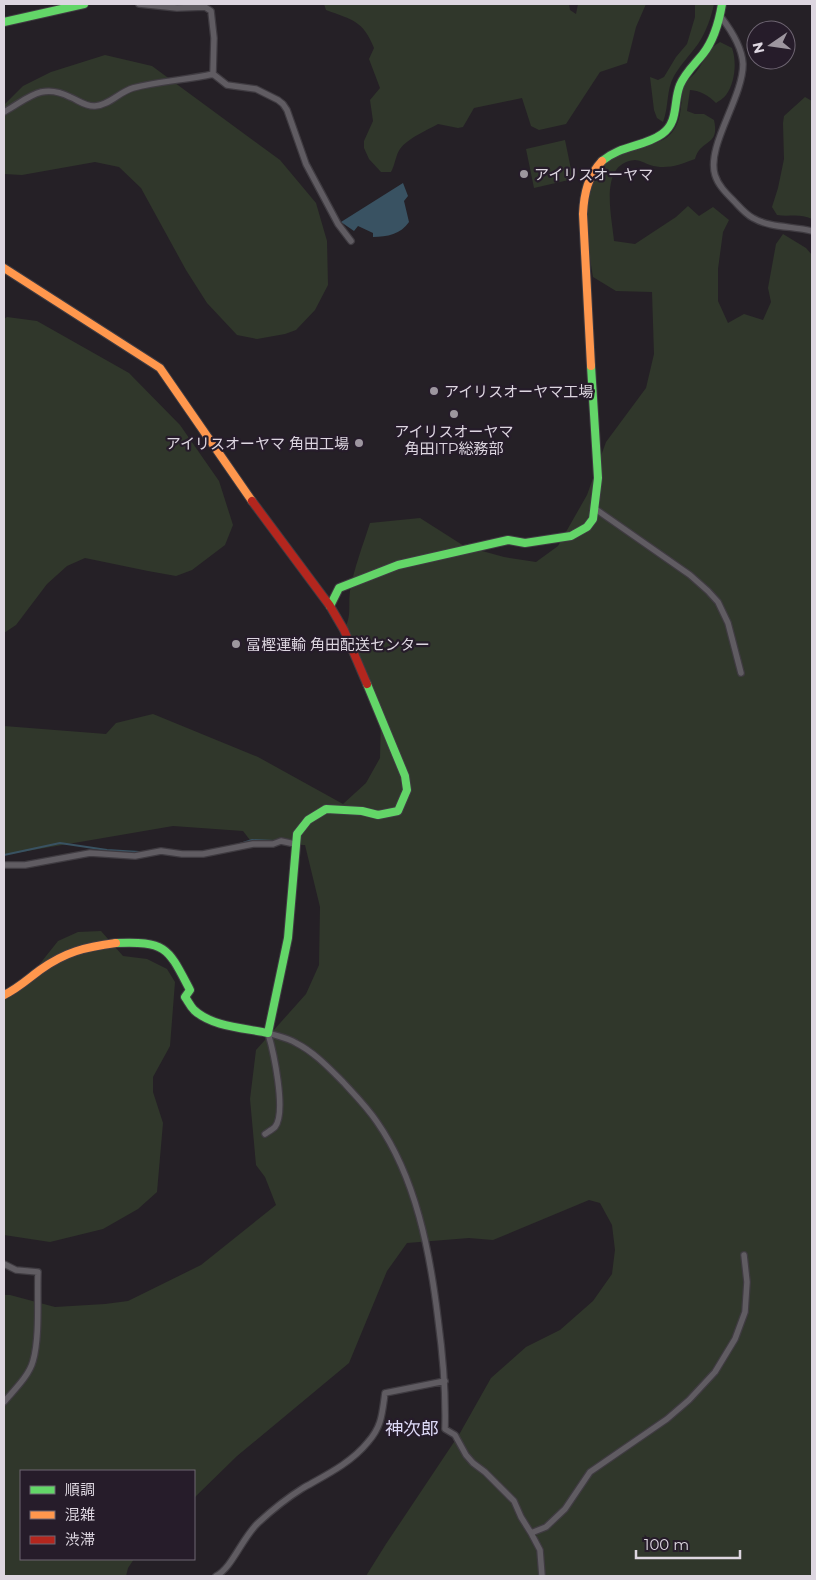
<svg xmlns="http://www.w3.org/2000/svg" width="816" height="1580" viewBox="0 0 816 1580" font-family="Montserrat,'Noto Sans JP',sans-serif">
  <rect width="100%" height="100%" fill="#252026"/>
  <path fill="#30372b" d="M 324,4 L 569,4 L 570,10 L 576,14 L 578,4 L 646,4 L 636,27 L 627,63 L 600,72 L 566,124 L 539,130 L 531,126 L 522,98 L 474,108 L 463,127 L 458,128 L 438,124 C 427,130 407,139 400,149 C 396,154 395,165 391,172 L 381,172 L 369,159 L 364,148 L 364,141 L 373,121 L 370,100 L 380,88 L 369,59 L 374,48 C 363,20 352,20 326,10 Z
    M 695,4 L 714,4 C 711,18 706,32 698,44 C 690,55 681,64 674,76 C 666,90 669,107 663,122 L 657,118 L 654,110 L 650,77 L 658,80 L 664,77 L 676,57 L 687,44 L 695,17 Z
    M 720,42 L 732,48 C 737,62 735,83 726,95 C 724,98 719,101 716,103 C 708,95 701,91 690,90 L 687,111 L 695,114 L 704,114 L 714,120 C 720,147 701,138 695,159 C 679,165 666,170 650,165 C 645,163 639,160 635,160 C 598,163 612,217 614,241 L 635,244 L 676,217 L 688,206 L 699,216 L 713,207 L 729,220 L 723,232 L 718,269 L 718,301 L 728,323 L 744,314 L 763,320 L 771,302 L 768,288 L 776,244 L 783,234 L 806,248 L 812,255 L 812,1576 L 366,1576 L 386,1544 L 460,1433 L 491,1378 L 526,1347 L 560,1330 L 593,1301 L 612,1274 L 615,1250 L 612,1225 L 600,1203 L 589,1200 L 493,1240 L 469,1238 L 407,1243 L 387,1271 L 349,1363 L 237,1456 L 194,1498 L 194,1471 L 21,1471 L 21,1559 L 134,1559 L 128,1568 L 126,1576 L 4,1576 L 4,1295 L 10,1295 L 55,1307 L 105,1304 L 128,1301 L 201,1265 L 276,1205 L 265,1177 L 256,1165 L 250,1099 L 256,1050 L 306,994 L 319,965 L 320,907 L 305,845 L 253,844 L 243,831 L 173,826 L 4,855 L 4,726 L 106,734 L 116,723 L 153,714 L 258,757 L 343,804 L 366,783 L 380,758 L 381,717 L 344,630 C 352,615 348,607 350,591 C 354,568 363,545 370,523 L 420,518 L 464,546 L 504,557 L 536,562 L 558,546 L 587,495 L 606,442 L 646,388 L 654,354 L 652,292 L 616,291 L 593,277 C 589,254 587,236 586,212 C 586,207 585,198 586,193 C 592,178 609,157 624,152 C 641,145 662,146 673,131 C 683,118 680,101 684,86 C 686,80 692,77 696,72 C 705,61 707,49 720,42 Z
    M 105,55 L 152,66 L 280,160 L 316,203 L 327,241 L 328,285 L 315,310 L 296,330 L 285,334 L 257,339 L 237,335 L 207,303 L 186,270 L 141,188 L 119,167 L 95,162 L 22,175 L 4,174 L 4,105 L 23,86 L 51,72 Z
    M 805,97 L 812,101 L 812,219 C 800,213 790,217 777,215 L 772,207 L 778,188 L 784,159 L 783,123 L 784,116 Z
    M 565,140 L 573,179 L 534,188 L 526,149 Z
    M 7,317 L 37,321 L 129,373 L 180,425 L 219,481 L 233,525 L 225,545 L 192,570 L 176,576 L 148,571 L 85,558 L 67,566 L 47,584 L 16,625 L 4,633 L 4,319 Z
    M 101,931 L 123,956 L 147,959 L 167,969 L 175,982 L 170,1046 L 153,1077 L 153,1092 L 163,1123 L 157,1192 L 138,1209 L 103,1229 L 50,1242 L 4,1235 L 4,990 L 10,990 L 31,975 L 58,941 L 78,932 Z"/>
  <path fill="#395262" d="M 403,183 L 408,196 L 404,201 L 409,222 C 401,234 387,237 373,237 L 373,233 L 358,226 L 354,231 L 341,222 Z"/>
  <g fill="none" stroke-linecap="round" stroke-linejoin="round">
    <path stroke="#395262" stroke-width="2" d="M 240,844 L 252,840 L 275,841
      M 4,855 L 60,843 L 107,850 L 139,852"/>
    <g stroke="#3f3b41" stroke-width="8">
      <path id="street" d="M 139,4 L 177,8 L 205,7 L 211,11 L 214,38 L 213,74 L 227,85 L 256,89 L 278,100 L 283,104 L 287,110 L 306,164 L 338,224 L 351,241
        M 721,17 C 731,30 742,47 743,64 C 743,98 706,146 715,175 C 718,185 726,193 733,200 C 739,206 745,214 753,218 C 770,228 793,226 812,231
        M 4,112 C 28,99 41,82 70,97 C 78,100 86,107 95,106 C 110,105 119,92 133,88 C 159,81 187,80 213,74
        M 594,508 L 690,575 L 708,591 L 718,602 L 728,623 L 741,673
        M 4,865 L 25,865 L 90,853 L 135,856 L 161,851 L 182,854 L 203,854 L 253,844 L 273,844 L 281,841 L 295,844
        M 268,1033 C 277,1036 288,1038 296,1043 C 314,1052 329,1068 343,1082 C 355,1095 367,1107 377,1122 C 416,1178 430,1252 438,1319 C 443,1356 446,1392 445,1429 L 455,1435 L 466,1455 L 473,1463 L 485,1472 L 514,1501 L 521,1517 L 531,1533 L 540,1550 L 542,1576
        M 265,1134 C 268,1132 273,1129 275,1127 C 287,1112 273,1050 268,1033
        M 4,1264 L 16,1270 L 38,1272 C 37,1298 40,1337 33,1361 C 29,1376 14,1390 4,1402
        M 531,1533 L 546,1527 L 565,1509 L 590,1472 L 667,1419 L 689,1400 L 715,1372 L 735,1339 L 745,1312 L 747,1282 L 744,1255
        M 216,1576 C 232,1568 242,1538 258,1523 C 272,1510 287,1498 303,1488 C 326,1475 351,1463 368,1442 C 382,1426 382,1414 385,1393 L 445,1381"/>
    </g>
    <g stroke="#3f3b41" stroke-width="10">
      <path id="fast" d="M 4,22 L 84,4
        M 602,161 C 621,145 644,147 662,134 C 679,122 673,102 680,85 C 685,73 695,64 703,54 C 714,40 719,22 722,4
        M 330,606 L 339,588 L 398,565 L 508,540 L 525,543 L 571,536 L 587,527 L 593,519 L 598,478 L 591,366
        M 116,943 C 167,941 168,948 190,990 L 185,997 C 188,1001 190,1006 194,1010 C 212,1027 245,1028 268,1033 L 288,938 L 297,834 L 308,820 L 326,809 L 362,811 L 378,815 L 398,811 L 407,790 L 405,776 L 367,684"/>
    </g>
    <g stroke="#3f3b41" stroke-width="10">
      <path id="slow" d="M 4,268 L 160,368 L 252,501
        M 591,366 L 583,214 C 584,193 588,176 602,161
        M 4,995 C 17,989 28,979 40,970 C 65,952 85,947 116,943"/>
    </g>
    <g stroke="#3f3b41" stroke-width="10">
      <path id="jam" d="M 252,501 L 330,606 L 344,630 L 367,684"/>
    </g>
    <use href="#street" stroke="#605c62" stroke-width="5.5"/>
    <use href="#fast" stroke="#63d668" stroke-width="8"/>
    <use href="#slow" stroke="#ff974d" stroke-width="8"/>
    <use href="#jam" stroke="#b3261e" stroke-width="8"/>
  </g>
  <g fill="#9d969f" stroke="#261c2a" stroke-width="2">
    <circle cx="524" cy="174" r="5"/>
    <circle cx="434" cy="391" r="5"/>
    <circle cx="454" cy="414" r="5"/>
    <circle cx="359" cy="443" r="5"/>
    <circle cx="236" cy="644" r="5"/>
  </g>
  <g text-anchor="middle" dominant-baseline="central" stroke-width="4.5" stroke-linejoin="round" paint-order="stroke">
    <g font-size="15" fill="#ddd6e0" stroke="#261c2a" text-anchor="start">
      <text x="534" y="174">アイリスオーヤマ</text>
      <text x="444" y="391">アイリスオーヤマ工場</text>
      <text x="454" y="431" text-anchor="middle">アイリスオーヤマ<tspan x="454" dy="17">角田ITP総務部</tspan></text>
      <text x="349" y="443" text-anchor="end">アイリスオーヤマ 角田工場</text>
      <text x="246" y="644">冨樫運輸 角田配送センター</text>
    </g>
    <g font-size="18" fill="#dcd8f5" stroke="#261c2a">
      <text x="412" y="1429">神次郎</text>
    </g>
  </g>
  <rect width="816" height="1580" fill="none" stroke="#ddd6e0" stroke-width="10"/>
  <rect x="20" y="1470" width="175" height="90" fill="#261c2a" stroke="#6f6673"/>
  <rect x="30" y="1486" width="25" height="8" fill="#63d668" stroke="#6f6673"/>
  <text x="65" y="1495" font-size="15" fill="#ddd6e0">順調</text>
  <rect x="30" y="1511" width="25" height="8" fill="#ff974d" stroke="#6f6673"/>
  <text x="65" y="1520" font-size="15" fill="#ddd6e0">混雑</text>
  <rect x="30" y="1536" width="25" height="8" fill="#b3261e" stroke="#6f6673"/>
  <text x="65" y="1545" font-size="15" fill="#ddd6e0">渋滞</text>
  <g transform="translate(771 45) rotate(257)"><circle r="24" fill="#261c2a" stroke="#6f6673"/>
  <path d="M0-4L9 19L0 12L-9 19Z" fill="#9d969f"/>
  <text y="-8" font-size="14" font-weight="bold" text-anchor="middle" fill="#ddd6e0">N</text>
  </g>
  <path d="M636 1550v8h104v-8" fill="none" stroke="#ddd6e0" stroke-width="2.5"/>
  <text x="644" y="1550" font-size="15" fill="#ddd6e0" stroke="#261c2a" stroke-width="4" paint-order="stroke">100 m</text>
</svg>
